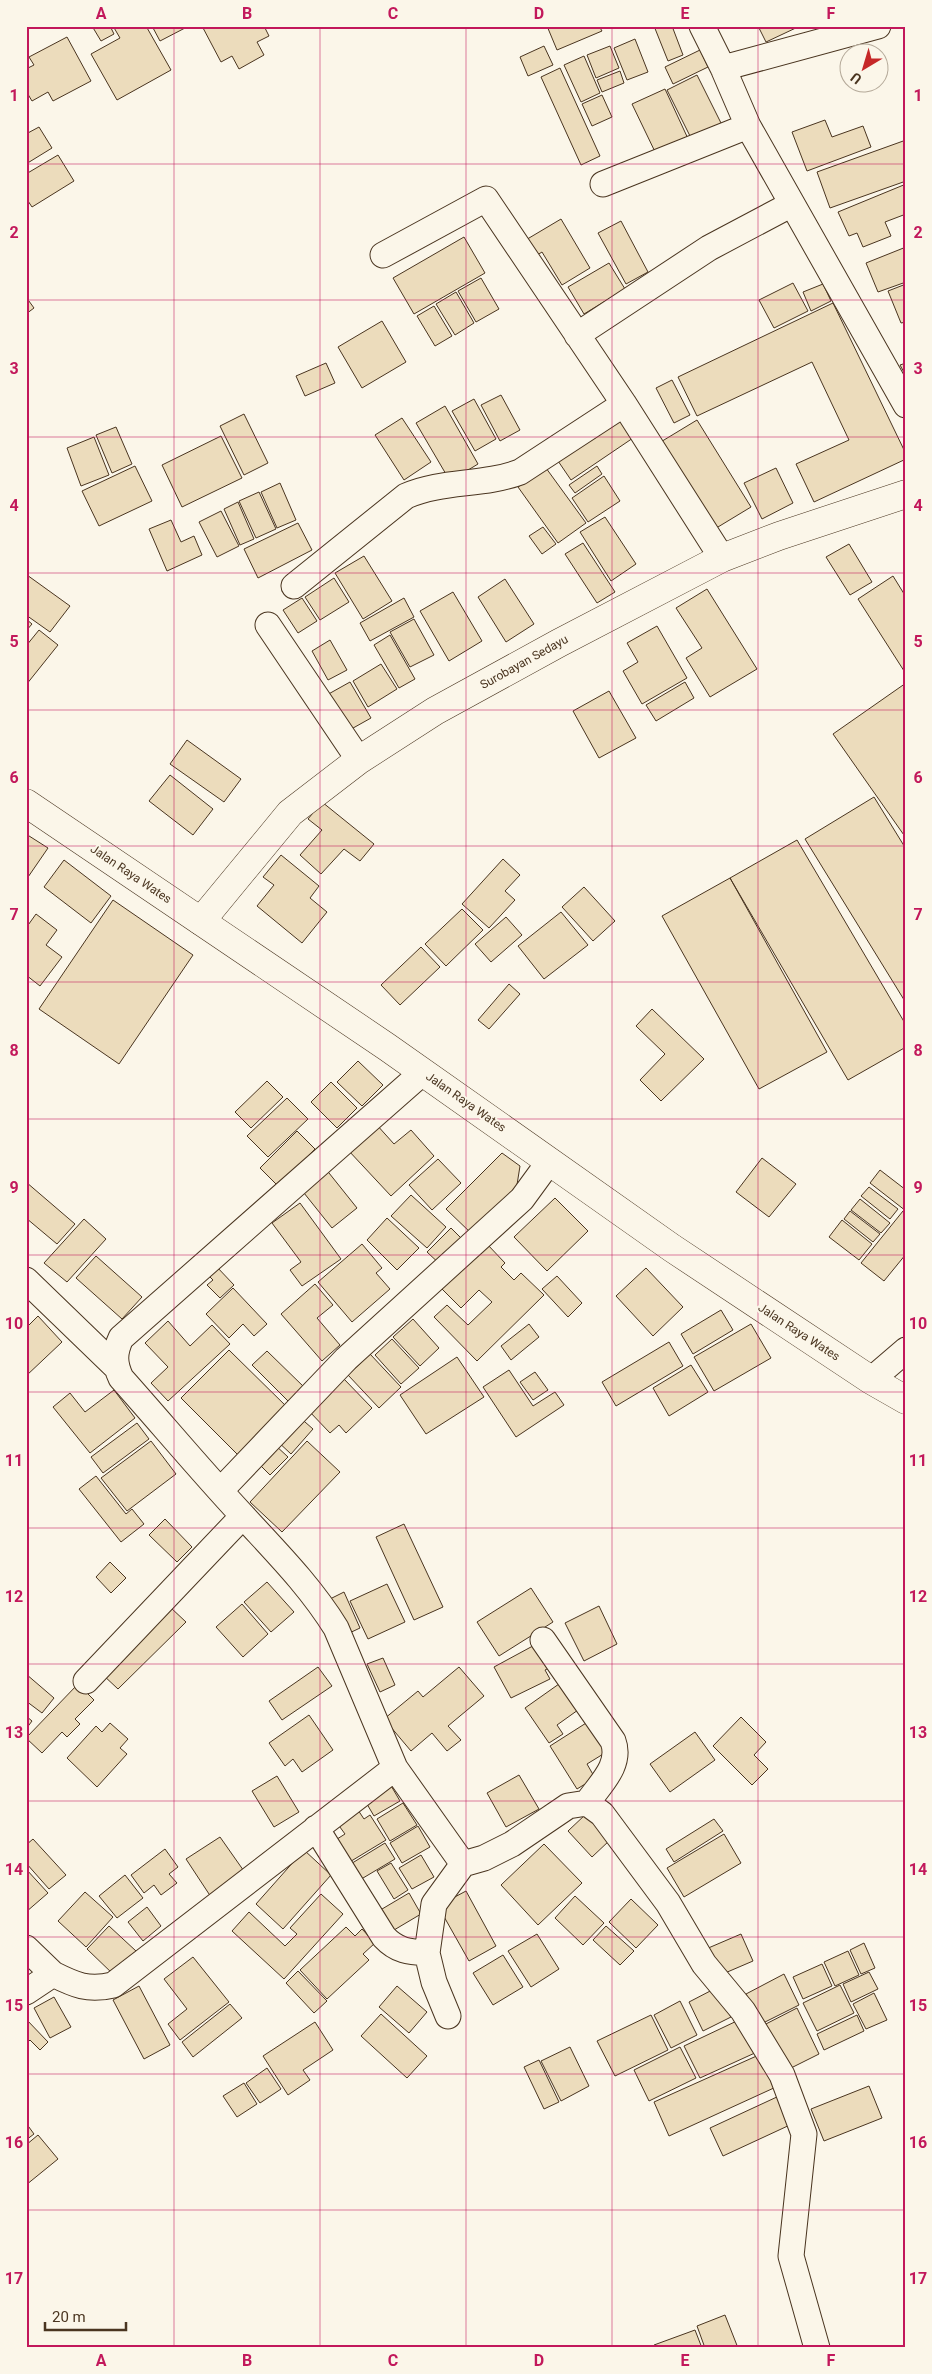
<svg xmlns="http://www.w3.org/2000/svg" width="932" height="2374" viewBox="0 0 932 2374" font-family="Roboto,sans-serif">
  <rect width="100%" height="100%" fill="#fbf6e9"/>
  <path fill="#ecdcbc" stroke="#4a3520" d="M 92,26 L 110,26 L 114,34 L 101,41 Z
    M 113,26 L 146,26 L 171,70 L 117,100 L 91,54 L 120,38 Z
    M 152,26 L 185,26 L 185,28 L 160,41 Z
    M 202,26 L 264,26 L 269,36 L 257,42 L 264,55 L 239,69 L 232,56 L 221,62 Z
    M 547,26 L 599,26 L 602,31 L 557,50 Z
    M 654,26 L 672,26 L 683,55 L 668,61 Z
    M 758,26 L 800,26 L 766,42 Z
    M 814,26 L 839,26 L 819,36 Z
    M 67,37 L 91,81 L 53,101 L 48,92 L 32,101 L 26,91 L 26,69 L 34,65 L 29,57 Z
    M 635,39 L 648,72 L 627,80 L 614,48 Z
    M 544,46 L 553,65 L 528,76 L 520,57 Z
    M 610,46 L 619,68 L 596,78 L 587,55 Z
    M 700,50 L 708,67 L 673,84 L 665,67 Z
    M 584,56 L 600,93 L 581,102 L 564,65 Z
    M 560,68 L 600,156 L 581,165 L 541,77 Z
    M 620,71 L 624,83 L 602,92 L 597,80 Z
    M 697,75 L 724,129 L 694,144 L 667,90 Z
    M 665,89 L 690,143 L 658,158 L 632,104 Z
    M 602,95 L 612,117 L 592,126 L 582,104 Z
    M 825,120 L 832,137 L 863,126 L 871,147 L 807,171 L 792,132 Z
    M 39,127 L 52,148 L 26,164 L 26,134 Z
    M 906,140 L 906,181 L 830,208 L 817,172 Z
    M 58,155 L 74,181 L 32,207 L 26,198 L 26,174 Z
    M 906,184 L 906,214 L 885,222 L 891,236 L 863,247 L 857,233 L 849,236 L 838,212 Z
    M 561,219 L 590,268 L 562,285 L 542,252 L 534,257 L 524,241 Z
    M 621,221 L 648,272 L 626,284 L 598,233 Z
    M 464,237 L 485,273 L 414,314 L 393,278 Z
    M 906,247 L 906,282 L 878,292 L 866,263 Z
    M 609,263 L 625,289 L 584,314 L 568,287 Z
    M 481,278 L 499,309 L 476,322 L 458,291 Z
    M 793,283 L 808,311 L 774,328 L 759,300 Z
    M 823,284 L 831,301 L 811,311 L 803,292 Z
    M 906,284 L 906,322 L 901,323 L 888,291 Z
    M 456,292 L 474,323 L 455,335 L 436,304 Z
    M 26,297 L 34,308 L 26,314 Z
    M 833,303 L 906,454 L 906,459 L 814,502 L 796,464 L 849,440 L 812,362 L 697,416 L 678,377 Z
    M 434,306 L 452,336 L 435,346 L 417,316 Z
    M 382,321 L 406,362 L 362,388 L 338,347 Z
    M 326,363 L 335,383 L 305,396 L 296,376 Z
    M 906,363 L 906,376 L 900,365 Z
    M 672,380 L 690,415 L 674,423 L 656,388 Z
    M 501,395 L 520,430 L 500,441 L 481,405 Z
    M 474,399 L 496,439 L 475,451 L 452,411 Z
    M 445,406 L 478,464 L 450,481 L 416,423 Z
    M 244,414 L 268,463 L 244,475 L 220,426 Z
    M 618,416 L 633,438 L 571,480 L 556,458 Z
    M 402,418 L 431,462 L 404,480 L 375,435 Z
    M 697,420 L 751,507 L 713,530 L 659,443 Z
    M 116,427 L 132,464 L 112,473 L 96,435 Z
    M 221,436 L 242,478 L 182,507 L 162,465 Z
    M 94,437 L 109,475 L 81,486 L 67,448 Z
    M 135,466 L 152,501 L 99,526 L 82,491 Z
    M 597,466 L 602,474 L 575,493 L 569,485 Z
    M 546,468 L 586,523 L 558,543 L 518,487 Z
    M 776,468 L 793,503 L 762,519 L 744,483 Z
    M 604,476 L 620,501 L 588,522 L 572,498 Z
    M 280,483 L 296,520 L 277,528 L 261,492 Z
    M 259,492 L 276,529 L 256,538 L 239,501 Z
    M 238,502 L 254,539 L 240,545 L 224,509 Z
    M 221,511 L 239,546 L 217,557 L 199,522 Z
    M 605,517 L 636,564 L 611,581 L 580,532 Z
    M 171,520 L 181,542 L 194,536 L 202,555 L 167,571 L 149,529 Z
    M 298,523 L 312,550 L 258,578 L 244,549 Z
    M 543,527 L 556,544 L 542,554 L 529,536 Z
    M 583,543 L 615,592 L 597,603 L 565,554 Z
    M 849,544 L 872,582 L 850,595 L 826,557 Z
    M 364,556 L 392,601 L 363,619 L 335,573 Z
    M 27,575 L 70,606 L 50,632 L 26,615 Z
    M 893,576 L 906,597 L 906,674 L 858,599 Z
    M 334,578 L 349,602 L 320,620 L 305,597 Z
    M 505,579 L 534,624 L 506,642 L 478,597 Z
    M 707,589 L 757,669 L 710,697 L 686,658 L 702,648 L 676,608 Z
    M 453,592 L 482,641 L 449,661 L 420,611 Z
    M 302,598 L 317,621 L 298,633 L 283,610 Z
    M 404,598 L 414,617 L 370,641 L 360,623 Z
    M 26,619 L 32,624 L 26,631 Z
    M 414,619 L 434,655 L 410,667 L 390,632 Z
    M 657,626 L 687,678 L 642,704 L 623,671 L 638,662 L 627,643 Z
    M 39,630 L 58,645 L 26,685 L 26,646 Z
    M 390,635 L 415,679 L 399,688 L 374,645 Z
    M 330,640 L 347,670 L 328,680 L 312,651 Z
    M 381,664 L 397,689 L 368,707 L 353,681 Z
    M 350,682 L 371,718 L 346,732 L 325,696 Z
    M 685,682 L 694,698 L 656,721 L 646,705 Z
    M 906,683 L 906,838 L 833,734 Z
    M 609,691 L 636,738 L 599,758 L 573,711 Z
    M 187,740 L 241,779 L 224,802 L 170,764 Z
    M 170,775 L 213,809 L 193,835 L 149,801 Z
    M 874,797 L 906,849 L 906,1003 L 805,839 Z
    M 322,802 L 374,844 L 360,861 L 344,849 L 321,874 L 300,855 L 322,830 L 308,819 Z
    M 26,834 L 48,848 L 26,880 Z
    M 797,840 L 906,1025 L 906,1047 L 848,1080 L 730,878 Z
    M 281,855 L 319,886 L 310,898 L 327,912 L 302,943 L 257,906 L 274,885 L 263,877 Z
    M 503,859 L 520,875 L 505,891 L 515,900 L 489,928 L 462,904 Z
    M 64,860 L 111,896 L 91,923 L 44,887 Z
    M 730,878 L 827,1052 L 759,1089 L 662,916 Z
    M 584,887 L 615,921 L 593,941 L 562,907 Z
    M 113,900 L 193,955 L 119,1064 L 39,1009 Z
    M 462,909 L 483,930 L 446,966 L 425,944 Z
    M 561,912 L 588,945 L 544,979 L 518,946 Z
    M 36,914 L 57,930 L 46,945 L 62,957 L 40,986 L 26,975 L 26,928 Z
    M 506,917 L 522,935 L 491,962 L 475,944 Z
    M 421,947 L 440,967 L 400,1005 L 381,985 Z
    M 509,984 L 520,994 L 489,1029 L 478,1020 Z
    M 652,1009 L 704,1059 L 661,1101 L 640,1080 L 665,1054 L 636,1026 Z
    M 358,1061 L 383,1085 L 362,1106 L 337,1082 Z
    M 267,1081 L 283,1097 L 251,1128 L 235,1112 Z
    M 331,1082 L 357,1108 L 337,1128 L 311,1102 Z
    M 287,1098 L 308,1119 L 268,1157 L 247,1136 Z
    M 376,1124 L 394,1144 L 411,1130 L 434,1156 L 391,1196 L 348,1150 Z
    M 297,1131 L 315,1149 L 278,1186 L 260,1168 Z
    M 502,1153 L 520,1166 L 516,1191 L 473,1235 L 446,1209 Z
    M 762,1158 L 796,1184 L 769,1217 L 736,1192 Z
    M 438,1159 L 461,1183 L 432,1210 L 409,1185 Z
    M 325,1168 L 357,1208 L 332,1228 L 300,1188 Z
    M 880,1170 L 906,1190 L 906,1211 L 870,1183 Z
    M 26,1182 L 75,1224 L 57,1244 L 26,1218 Z
    M 869,1187 L 898,1209 L 890,1219 L 861,1196 Z
    M 411,1195 L 446,1227 L 427,1248 L 391,1216 Z
    M 555,1198 L 588,1231 L 547,1271 L 514,1237 Z
    M 860,1199 L 890,1223 L 881,1233 L 851,1210 Z
    M 300,1203 L 341,1259 L 302,1286 L 290,1270 L 301,1262 L 272,1223 Z
    M 850,1211 L 880,1234 L 873,1242 L 844,1219 Z
    M 903,1211 L 906,1213 L 906,1254 L 884,1281 L 861,1263 Z
    M 387,1218 L 419,1248 L 397,1270 L 367,1240 Z
    M 84,1219 L 106,1239 L 67,1282 L 44,1263 Z
    M 842,1220 L 872,1244 L 859,1260 L 829,1237 Z
    M 451,1228 L 466,1243 L 443,1267 L 427,1252 Z
    M 362,1244 L 382,1268 L 376,1273 L 390,1289 L 352,1322 L 318,1282 Z
    M 487,1244 L 505,1263 L 501,1267 L 514,1280 L 521,1273 L 544,1295 L 477,1361 L 434,1317 L 447,1305 L 468,1325 L 492,1302 L 479,1290 L 461,1308 L 442,1289 Z
    M 96,1256 L 142,1297 L 122,1319 L 76,1278 Z
    M 216,1266 L 234,1285 L 220,1298 L 207,1285 L 213,1280 L 207,1274 Z
    M 646,1268 L 683,1307 L 653,1336 L 616,1296 Z
    M 557,1276 L 582,1303 L 568,1317 L 542,1289 Z
    M 315,1284 L 333,1305 L 317,1318 L 340,1345 L 322,1361 L 281,1314 Z
    M 233,1288 L 267,1324 L 254,1336 L 243,1324 L 229,1338 L 206,1314 Z
    M 721,1310 L 733,1330 L 693,1354 L 681,1334 Z
    M 38,1316 L 62,1342 L 26,1376 L 26,1328 Z
    M 413,1319 L 439,1348 L 420,1366 L 393,1337 Z
    M 168,1321 L 190,1346 L 212,1325 L 230,1344 L 168,1401 L 151,1383 L 168,1367 L 145,1343 Z
    M 529,1324 L 539,1337 L 511,1360 L 501,1346 Z
    M 751,1324 L 771,1358 L 714,1391 L 694,1357 Z
    M 392,1339 L 419,1368 L 401,1384 L 375,1355 Z
    M 669,1342 L 683,1366 L 616,1406 L 602,1382 Z
    M 229,1350 L 289,1409 L 241,1458 L 181,1398 Z
    M 267,1351 L 305,1388 L 290,1403 L 252,1365 Z
    M 370,1354 L 401,1387 L 379,1408 L 348,1375 Z
    M 457,1357 L 484,1397 L 426,1434 L 400,1395 Z
    M 691,1365 L 708,1392 L 669,1416 L 653,1388 Z
    M 509,1370 L 533,1406 L 555,1392 L 564,1405 L 516,1437 L 483,1387 Z
    M 535,1372 L 548,1390 L 533,1400 L 520,1382 Z
    M 343,1378 L 372,1408 L 346,1433 L 339,1425 L 330,1433 L 308,1410 Z
    M 114,1390 L 135,1418 L 90,1453 L 53,1407 L 70,1393 L 85,1412 Z
    M 297,1415 L 313,1429 L 291,1454 L 275,1439 Z
    M 137,1423 L 149,1439 L 103,1473 L 91,1457 Z
    M 151,1441 L 176,1474 L 127,1511 L 101,1478 Z
    M 307,1441 L 340,1472 L 282,1532 L 250,1502 Z
    M 274,1444 L 288,1457 L 270,1475 L 257,1462 Z
    M 96,1476 L 126,1514 L 132,1509 L 144,1524 L 121,1542 L 79,1489 Z
    M 165,1519 L 192,1547 L 177,1562 L 149,1535 Z
    M 404,1524 L 443,1607 L 414,1620 L 376,1537 Z
    M 110,1562 L 126,1578 L 111,1593 L 96,1577 Z
    M 267,1582 L 294,1612 L 271,1632 L 244,1602 Z
    M 387,1584 L 405,1622 L 368,1639 L 350,1601 Z
    M 531,1588 L 553,1622 L 499,1656 L 477,1622 Z
    M 344,1592 L 360,1628 L 343,1636 L 326,1601 Z
    M 242,1604 L 268,1634 L 243,1657 L 216,1627 Z
    M 599,1606 L 617,1644 L 584,1661 L 565,1623 Z
    M 170,1607 L 186,1622 L 118,1689 L 102,1674 Z
    M 542,1641 L 555,1665 L 545,1670 L 550,1679 L 511,1698 L 494,1667 Z
    M 383,1658 L 395,1685 L 380,1692 L 367,1664 Z
    M 318,1667 L 332,1686 L 282,1720 L 269,1701 Z
    M 459,1667 L 484,1696 L 448,1726 L 461,1740 L 447,1751 L 432,1733 L 411,1751 L 384,1719 L 418,1691 L 423,1697 Z
    M 26,1674 L 54,1698 L 42,1713 L 26,1701 Z
    M 566,1679 L 585,1705 L 557,1725 L 563,1734 L 549,1743 L 525,1708 Z
    M 78,1684 L 94,1700 L 75,1719 L 80,1724 L 67,1737 L 62,1732 L 42,1753 L 26,1738 Z
    M 309,1715 L 333,1750 L 302,1772 L 293,1759 L 285,1766 L 269,1743 Z
    M 26,1716 L 32,1721 L 26,1729 Z
    M 741,1717 L 766,1742 L 754,1755 L 768,1769 L 752,1785 L 713,1746 Z
    M 594,1718 L 613,1748 L 587,1764 L 595,1778 L 577,1789 L 550,1746 Z
    M 110,1723 L 128,1739 L 120,1748 L 127,1754 L 97,1787 L 67,1758 L 96,1726 L 102,1732 Z
    M 695,1732 L 715,1760 L 670,1792 L 650,1764 Z
    M 519,1775 L 539,1809 L 506,1827 L 487,1793 Z
    M 277,1776 L 299,1812 L 274,1827 L 252,1791 Z
    M 390,1784 L 400,1801 L 374,1816 L 364,1799 Z
    M 403,1803 L 417,1825 L 390,1841 L 377,1819 Z
    M 358,1810 L 364,1819 L 370,1815 L 386,1840 L 348,1863 L 334,1841 L 345,1834 L 337,1823 Z
    M 586,1814 L 610,1840 L 592,1857 L 568,1831 Z
    M 714,1819 L 723,1831 L 674,1862 L 666,1849 Z
    M 418,1826 L 430,1847 L 402,1863 L 390,1843 Z
    M 724,1834 L 741,1863 L 684,1897 L 667,1868 Z
    M 220,1837 L 246,1874 L 211,1897 L 186,1859 Z
    M 33,1839 L 66,1875 L 49,1889 L 26,1863 L 26,1845 Z
    M 385,1843 L 395,1859 L 358,1881 L 349,1865 Z
    M 544,1844 L 582,1883 L 538,1925 L 501,1885 Z
    M 165,1849 L 178,1867 L 169,1874 L 177,1883 L 161,1895 L 154,1885 L 144,1893 L 131,1875 Z
    M 304,1850 L 331,1875 L 283,1929 L 256,1904 Z
    M 421,1855 L 434,1877 L 412,1889 L 399,1868 Z
    M 391,1863 L 408,1890 L 394,1899 L 377,1871 Z
    M 26,1869 L 48,1893 L 26,1912 Z
    M 125,1875 L 143,1898 L 117,1918 L 99,1896 Z
    M 466,1891 L 496,1946 L 469,1961 L 438,1906 Z
    M 85,1892 L 113,1917 L 86,1947 L 58,1921 Z
    M 409,1893 L 421,1914 L 389,1933 L 377,1912 Z
    M 321,1894 L 343,1914 L 284,1979 L 232,1931 L 249,1912 L 285,1946 L 297,1934 L 290,1928 Z
    M 575,1896 L 604,1923 L 583,1945 L 555,1918 Z
    M 631,1899 L 658,1925 L 636,1948 L 609,1922 Z
    M 147,1907 L 161,1926 L 143,1941 L 128,1922 Z
    M 109,1926 L 136,1951 L 114,1975 L 87,1949 Z
    M 606,1926 L 634,1951 L 620,1965 L 593,1940 Z
    M 346,1927 L 355,1936 L 362,1929 L 375,1943 L 363,1954 L 369,1960 L 327,1999 L 300,1970 Z
    M 537,1934 L 559,1969 L 531,1987 L 508,1951 Z
    M 741,1934 L 753,1961 L 718,1976 L 706,1949 Z
    M 864,1943 L 875,1968 L 861,1974 L 850,1950 Z
    M 848,1951 L 859,1975 L 835,1986 L 824,1962 Z
    M 503,1955 L 523,1987 L 493,2005 L 473,1973 Z
    M 193,1957 L 229,2002 L 180,2040 L 168,2024 L 187,2009 L 164,1979 Z
    M 822,1964 L 832,1986 L 803,1999 L 793,1977 Z
    M 298,1971 L 327,2001 L 314,2013 L 286,1983 Z
    M 869,1972 L 878,1989 L 851,2002 L 843,1984 Z
    M 784,1974 L 799,2005 L 761,2024 L 746,1994 Z
    M 840,1985 L 854,2013 L 817,2031 L 803,2003 Z
    M 139,1986 L 170,2045 L 144,2059 L 113,2000 Z
    M 397,1986 L 427,2012 L 409,2033 L 379,2007 Z
    M 716,1988 L 731,2017 L 703,2031 L 689,2002 Z
    M 874,1993 L 887,2020 L 866,2029 L 853,2004 Z
    M 54,1997 L 71,2027 L 50,2038 L 34,2008 Z
    M 680,2001 L 697,2035 L 671,2048 L 654,2015 Z
    M 230,2004 L 242,2018 L 193,2057 L 182,2042 Z
    M 797,2008 L 819,2054 L 785,2071 L 762,2026 Z
    M 381,2014 L 427,2056 L 407,2078 L 361,2036 Z
    M 651,2015 L 668,2050 L 615,2076 L 597,2041 Z
    M 857,2015 L 864,2031 L 824,2050 L 817,2034 Z
    M 26,2019 L 48,2042 L 40,2050 L 30,2040 L 26,2044 Z
    M 741,2019 L 757,2052 L 700,2078 L 684,2046 Z
    M 315,2022 L 333,2050 L 303,2070 L 310,2080 L 288,2095 L 263,2056 Z
    M 570,2047 L 589,2086 L 561,2101 L 541,2061 Z
    M 680,2047 L 696,2078 L 649,2101 L 634,2070 Z
    M 761,2054 L 776,2087 L 669,2136 L 654,2102 Z
    M 539,2060 L 559,2102 L 544,2109 L 524,2067 Z
    M 267,2068 L 281,2089 L 260,2103 L 246,2083 Z
    M 244,2083 L 257,2104 L 237,2117 L 223,2096 Z
    M 869,2086 L 882,2118 L 824,2141 L 811,2109 Z
    M 779,2096 L 792,2124 L 723,2156 L 710,2128 Z
    M 26,2123 L 34,2134 L 26,2140 Z
    M 38,2135 L 58,2159 L 26,2185 L 26,2145 Z
    M 725,2315 L 738,2348 L 705,2348 L 697,2326 Z
    M 695,2330 L 702,2348 L 655,2348 L 654,2345 Z"/>
  <g fill="none" stroke-linecap="round" stroke-linejoin="round">
    <g stroke="#4a3520" stroke-width="27">
      <path id="street" d="M 702,26 L 723,68 L 748,126 L 906,405
        M 723,68 L 878,26
        M 603,184 L 748,126
        M 383,255 L 486,199 L 624,404
        M 577,335 L 709,248 L 792,204
        M 294,586 L 406,496 C 442,480 483,486 520,472 L 624,404 L 722,558
        M 268,625 L 359,760
        M 423,1072 L 121,1338 C 114,1353 114,1363 121,1378 C 162,1424 202,1472 244,1517 C 277,1553 310,1586 336,1628 L 395,1768 L 463,1864
        M 26,1280 L 115,1366
        M 871,1380 L 906,1350
        M 221,1490 L 346,1359 L 522,1199 L 549,1162
        M 543,1640 L 613,1741 C 622,1765 600,1784 587,1803
        M 86,1681 L 243,1516
        M 316,1828 L 384,1937 C 397,1951 409,1952 427,1953
        M 26,1948 L 53,1974
        M 26,1992 L 53,1974 C 75,1985 88,1991 113,1985 L 395,1768
        M 448,2016 L 434,1982 L 427,1953 L 434,1904 L 463,1864 L 484,1858 L 512,1844 L 568,1806 L 587,1803 L 602,1814 L 668,1903 L 704,1964 L 743,2011 L 782,2075 L 804,2134 L 791,2256 L 817,2348"/>
    </g>
    <g stroke="#4a3520" stroke-width="29">
      <path id="secondary" d="M 201,921 L 290,813 L 359,760 L 435,711 L 559,643 L 722,558 L 779,536 L 906,494"/>
    </g>
    <g stroke="#4a3520" stroke-width="29">
      <path id="highway" d="M 26,803 L 387,1047 L 672,1248 L 871,1380 L 906,1400"/>
    </g>
    <use href="#street" stroke="#fbf6e9" stroke-width="25"/>
    <use href="#secondary" stroke="#fbf6e9" stroke-width="28"/>
    <use href="#highway" stroke="#fbf6e9" stroke-width="28"/>
  </g>
  <path fill="none" stroke="#c2185b" stroke-width="1" stroke-opacity="0.55" d="M 174,26 L 174,2348M 320,26 L 320,2348M 466,26 L 466,2348M 612,26 L 612,2348M 758,26 L 758,2348M 26,164 L 906,164M 26,300 L 906,300M 26,437 L 906,437M 26,573 L 906,573M 26,710 L 906,710M 26,846 L 906,846M 26,982 L 906,982M 26,1119 L 906,1119M 26,1255 L 906,1255M 26,1392 L 906,1392M 26,1528 L 906,1528M 26,1664 L 906,1664M 26,1801 L 906,1801M 26,1937 L 906,1937M 26,2074 L 906,2074M 26,2210 L 906,2210"/>
  <g text-anchor="middle" dominant-baseline="central" stroke-width="4" stroke-linejoin="round" paint-order="stroke">
    <g font-size="12" fill="#4a3520" stroke="#fbf6e9">
      <text transform="translate(524 662) rotate(-29)">Surobayan Sedayu</text>
      <text transform="translate(131 874) rotate(34)">Jalan Raya Wates</text>
      <text transform="translate(466 1102) rotate(35)">Jalan Raya Wates</text>
      <text transform="translate(799 1332) rotate(33)">Jalan Raya Wates</text>
    </g>
  </g>
  <rect width="932" height="2374" fill="none" stroke="#fbf6e9" stroke-width="55"/>
  <g transform="translate(864 68) rotate(218)"><circle r="24" fill="#fbf6e9" stroke="#b4a999"/>
  <path d="M0-4L9 19L0 12L-9 19Z" fill="#c62828"/>
  <text y="-8" font-size="14" font-weight="bold" text-anchor="middle" fill="#4a3520">U</text>
  </g>
  <path d="M45 2322v8h81v-8" fill="none" stroke="#4a3520" stroke-width="2.5"/>
  <text x="52" y="2322" font-size="15" fill="#4a3520" stroke="#fbf6e9" stroke-width="4" paint-order="stroke">20 m</text>
  <rect x="28" y="28" width="876" height="2318" fill="none" stroke="#c2185b" stroke-width="2"/>
  <g font-size="16" text-anchor="middle" font-weight="bold" fill="#c2185b">
    <text x="101" y="19">A</text>
    <text x="247" y="19">B</text>
    <text x="393" y="19">C</text>
    <text x="539" y="19">D</text>
    <text x="685" y="19">E</text>
    <text x="831" y="19">F</text>
    <text x="14" y="101">1</text>
    <text x="918" y="101">1</text>
    <text x="14" y="238">2</text>
    <text x="918" y="238">2</text>
    <text x="14" y="374">3</text>
    <text x="918" y="374">3</text>
    <text x="14" y="511">4</text>
    <text x="918" y="511">4</text>
    <text x="14" y="647">5</text>
    <text x="918" y="647">5</text>
    <text x="14" y="783">6</text>
    <text x="918" y="783">6</text>
    <text x="14" y="920">7</text>
    <text x="918" y="920">7</text>
    <text x="14" y="1056">8</text>
    <text x="918" y="1056">8</text>
    <text x="14" y="1193">9</text>
    <text x="918" y="1193">9</text>
    <text x="14" y="1329">10</text>
    <text x="918" y="1329">10</text>
    <text x="14" y="1466">11</text>
    <text x="918" y="1466">11</text>
    <text x="14" y="1602">12</text>
    <text x="918" y="1602">12</text>
    <text x="14" y="1738">13</text>
    <text x="918" y="1738">13</text>
    <text x="14" y="1875">14</text>
    <text x="918" y="1875">14</text>
    <text x="14" y="2011">15</text>
    <text x="918" y="2011">15</text>
    <text x="14" y="2148">16</text>
    <text x="918" y="2148">16</text>
    <text x="14" y="2284">17</text>
    <text x="918" y="2284">17</text>
    <text x="101" y="2366">A</text>
    <text x="247" y="2366">B</text>
    <text x="393" y="2366">C</text>
    <text x="539" y="2366">D</text>
    <text x="685" y="2366">E</text>
    <text x="831" y="2366">F</text>
  </g>
</svg>
